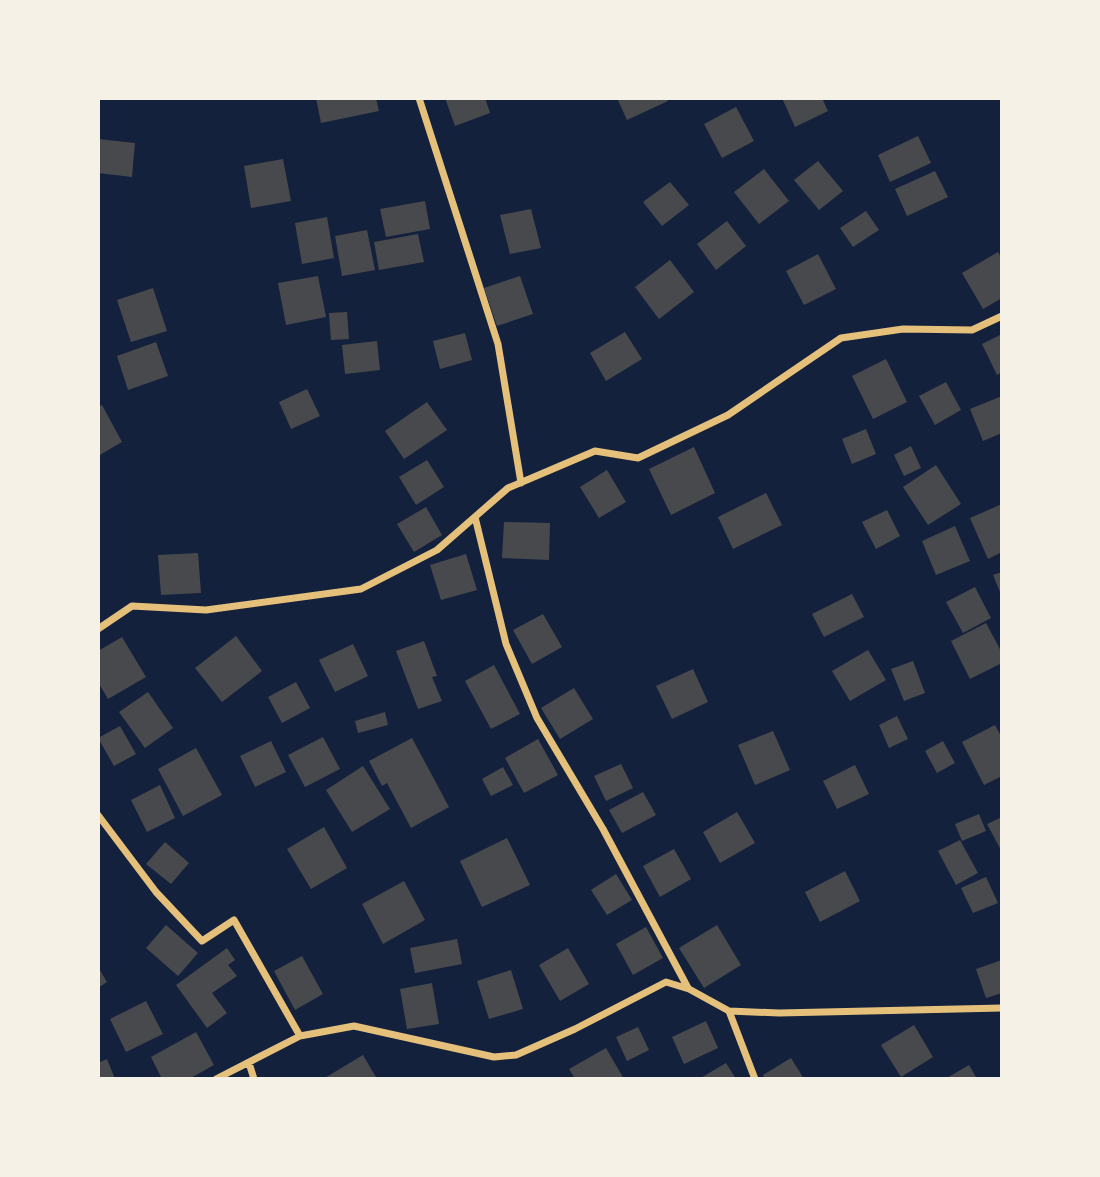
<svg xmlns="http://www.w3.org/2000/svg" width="1100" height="1177" viewBox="0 0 1100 1177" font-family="Barlow,sans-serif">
  <rect width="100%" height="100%" fill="#14213d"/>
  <path fill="#48494c" d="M 316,98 L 376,98 L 379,111 L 321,123 Z
    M 445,98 L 485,98 L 490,113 L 455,126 Z
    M 617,98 L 666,98 L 668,101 L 627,120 Z
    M 782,98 L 822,98 L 828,111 L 795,127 Z
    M 736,107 L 754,141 L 722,158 L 704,124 Z
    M 918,136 L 931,163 L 890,182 L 878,155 Z
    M 98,139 L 135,143 L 132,177 L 98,173 Z
    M 283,159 L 291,201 L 251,208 L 244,166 Z
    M 818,161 L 843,191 L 819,210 L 794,180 Z
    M 764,169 L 789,201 L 759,224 L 734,192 Z
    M 935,171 L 948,197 L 907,216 L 895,189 Z
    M 670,182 L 689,205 L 662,226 L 643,202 Z
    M 425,201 L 430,229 L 386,237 L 380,209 Z
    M 531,209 L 541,248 L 510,254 L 500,215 Z
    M 866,211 L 879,230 L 853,247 L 840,228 Z
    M 327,217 L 334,258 L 302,264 L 295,223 Z
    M 727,221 L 746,246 L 716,270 L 697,244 Z
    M 367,230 L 375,270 L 342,276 L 335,236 Z
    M 418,234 L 424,262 L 379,270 L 374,242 Z
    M 998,252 L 1002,259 L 1002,298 L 983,309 L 962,273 Z
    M 818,254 L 836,289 L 804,305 L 786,271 Z
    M 670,260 L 694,292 L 659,319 L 635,287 Z
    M 318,276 L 326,317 L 286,325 L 278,283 Z
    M 520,276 L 533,314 L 497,326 L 484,288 Z
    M 153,288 L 167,331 L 131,342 L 117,300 Z
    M 347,312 L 349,339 L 331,340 L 329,313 Z
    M 625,332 L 642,359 L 606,381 L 590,353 Z
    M 465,333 L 472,360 L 440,369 L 433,341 Z
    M 1002,334 L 1002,372 L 997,375 L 982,344 Z
    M 377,341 L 380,370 L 345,374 L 342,345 Z
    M 156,342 L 168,376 L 128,390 L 117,356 Z
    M 886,359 L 907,402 L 873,419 L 852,376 Z
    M 946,382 L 961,410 L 935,425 L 919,396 Z
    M 307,389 L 320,416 L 291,429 L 279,402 Z
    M 1002,396 L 1002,433 L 983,441 L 970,409 Z
    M 427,402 L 447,430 L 404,459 L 385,431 Z
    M 102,405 L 122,442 L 98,456 L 98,407 Z
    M 866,429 L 876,454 L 852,464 L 842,439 Z
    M 911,446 L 921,468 L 904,476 L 894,455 Z
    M 694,447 L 715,493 L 671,515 L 649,469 Z
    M 427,460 L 444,487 L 416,505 L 399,477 Z
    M 936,465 L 961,504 L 928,525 L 903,487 Z
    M 607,470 L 626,502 L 599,518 L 580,487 Z
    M 766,493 L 782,525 L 733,549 L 718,517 Z
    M 1002,504 L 1002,552 L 988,559 L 970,518 Z
    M 426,507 L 442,535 L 414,552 L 397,524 Z
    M 887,510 L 900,536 L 876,549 L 862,522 Z
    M 504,522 L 550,523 L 549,560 L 502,558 Z
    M 955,526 L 970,561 L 936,575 L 922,541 Z
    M 198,553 L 201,593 L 161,595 L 158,555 Z
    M 466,554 L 477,590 L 441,600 L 430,565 Z
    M 1002,572 L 1002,597 L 993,575 Z
    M 975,587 L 991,618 L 963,633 L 946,602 Z
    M 852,594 L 864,617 L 824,637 L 812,614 Z
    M 543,614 L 562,647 L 532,664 L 513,630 Z
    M 986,623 L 1002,653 L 1002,663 L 970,679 L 951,641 Z
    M 236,636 L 262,671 L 222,702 L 195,668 Z
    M 122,637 L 146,677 L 108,699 L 98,682 L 98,651 Z
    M 424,641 L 437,676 L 432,677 L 442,701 L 418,709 L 396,651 Z
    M 353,644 L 368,676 L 335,692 L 319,660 Z
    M 868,650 L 886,680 L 850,701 L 832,671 Z
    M 913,661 L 925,693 L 904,701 L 891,669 Z
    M 494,665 L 520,714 L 491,729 L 465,681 Z
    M 693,669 L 708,702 L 672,719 L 656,686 Z
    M 296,682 L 310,708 L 282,723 L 268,697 Z
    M 574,688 L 593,719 L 560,739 L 541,708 Z
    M 148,692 L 173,728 L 145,748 L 119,712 Z
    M 385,712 L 388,725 L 358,733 L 355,721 Z
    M 897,716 L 908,739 L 889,748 L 879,725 Z
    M 995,725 L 1002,738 L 1002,776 L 984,785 L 962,742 Z
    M 120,726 L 136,754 L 114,766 L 98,738 Z
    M 773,731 L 790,770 L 755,785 L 738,745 Z
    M 323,737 L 340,769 L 305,787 L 288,755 Z
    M 412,738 L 449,807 L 411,828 L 387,783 L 382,786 L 369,761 Z
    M 538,739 L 558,775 L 524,793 L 505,758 Z
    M 271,741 L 286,772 L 255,787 L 240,756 Z
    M 943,741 L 955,763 L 937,773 L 925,751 Z
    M 196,748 L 222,795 L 183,816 L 158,769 Z
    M 621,764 L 633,788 L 606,801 L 594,776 Z
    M 855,765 L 869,794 L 837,809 L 823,781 Z
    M 363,766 L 390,809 L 352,832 L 326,790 Z
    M 503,767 L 513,785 L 491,796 L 482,779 Z
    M 160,785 L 175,818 L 147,832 L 131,800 Z
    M 643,792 L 656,815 L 622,833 L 609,810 Z
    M 737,812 L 755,843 L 720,863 L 703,832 Z
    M 979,814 L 986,831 L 962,841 L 955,824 Z
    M 1002,817 L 1002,852 L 987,824 Z
    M 324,827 L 347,868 L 311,889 L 287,849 Z
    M 507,838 L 530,885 L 482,907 L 460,861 Z
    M 960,840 L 978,873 L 956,885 L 938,851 Z
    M 165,842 L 189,863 L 171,884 L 146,864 Z
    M 674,849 L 691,879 L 660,897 L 643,866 Z
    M 845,871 L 860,901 L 820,922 L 805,892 Z
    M 616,874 L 632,900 L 607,915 L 591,890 Z
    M 986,877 L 998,903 L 973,913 L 961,888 Z
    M 404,881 L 425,920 L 383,944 L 362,904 Z
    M 166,925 L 198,953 L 178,976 L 146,948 Z
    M 717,925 L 741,965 L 704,988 L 679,948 Z
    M 646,927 L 663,958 L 633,975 L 616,944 Z
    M 457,939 L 462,964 L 415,973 L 410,948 Z
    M 227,948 L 235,960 L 228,965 L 237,976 L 212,993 L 227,1013 L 207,1028 L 176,985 Z
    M 568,948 L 589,984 L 560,1001 L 539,965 Z
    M 302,956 L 323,994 L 295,1010 L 274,971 Z
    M 1002,960 L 1002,993 L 986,998 L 976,969 Z
    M 98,967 L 107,982 L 98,988 Z
    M 511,970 L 523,1009 L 489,1019 L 477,981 Z
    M 432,983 L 439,1024 L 407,1029 L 400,989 Z
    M 146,1001 L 163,1034 L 126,1052 L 110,1019 Z
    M 706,1021 L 718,1048 L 684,1064 L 672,1037 Z
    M 914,1025 L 933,1057 L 901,1077 L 881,1045 Z
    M 638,1027 L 649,1050 L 627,1061 L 616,1037 Z
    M 196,1032 L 214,1065 L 189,1079 L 162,1079 L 151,1057 Z
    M 606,1048 L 624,1079 L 575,1079 L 569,1069 Z
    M 363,1055 L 377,1079 L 323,1079 Z
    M 791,1058 L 804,1079 L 765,1079 L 763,1075 Z
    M 107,1059 L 115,1079 L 98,1079 L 98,1063 Z
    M 726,1063 L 736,1079 L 699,1079 Z
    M 969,1065 L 977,1079 L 945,1079 Z"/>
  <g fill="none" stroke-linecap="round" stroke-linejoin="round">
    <path stroke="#e5c07b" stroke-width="7" d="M 419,98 L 498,344 L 521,483
      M 475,517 L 506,644 L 537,718 L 603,829 L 688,988
      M 98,629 L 132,606 L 206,610 L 361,589 L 437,550 L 508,488 L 595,451 L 638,458 L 728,415 L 841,338 L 903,329 L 972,330 L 1002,316
      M 98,815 L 156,892 L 202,941 L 234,920 L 300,1036
      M 729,1011 L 779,1013 L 1002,1008
      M 249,1063 L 254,1079
      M 216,1079 L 300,1036 L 354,1026 L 494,1057 L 516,1055 L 575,1029 L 666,982 L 689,989 L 729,1011 L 755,1079"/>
  </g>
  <rect width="1100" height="1177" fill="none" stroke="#f6f1e7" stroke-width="200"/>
</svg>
